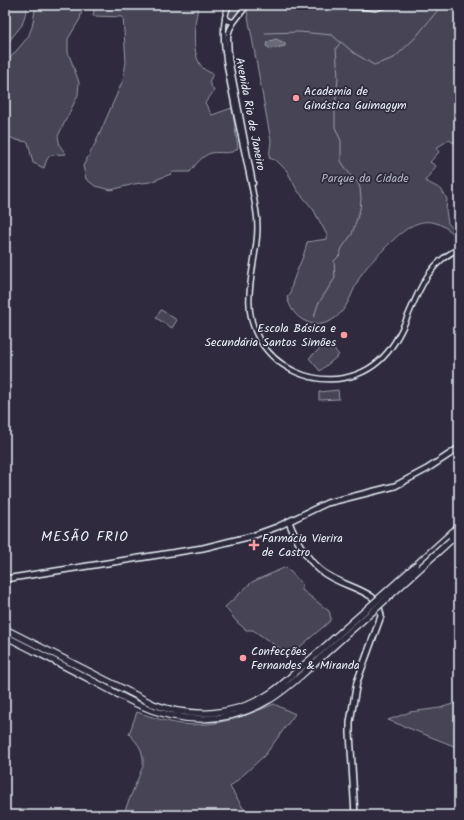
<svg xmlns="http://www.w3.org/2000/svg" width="464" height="820" viewBox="0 0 464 820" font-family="Kalam,sans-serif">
  <rect width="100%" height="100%" fill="#2f2a3d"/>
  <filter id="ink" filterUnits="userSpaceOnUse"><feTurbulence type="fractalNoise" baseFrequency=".025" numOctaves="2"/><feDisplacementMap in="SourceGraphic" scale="8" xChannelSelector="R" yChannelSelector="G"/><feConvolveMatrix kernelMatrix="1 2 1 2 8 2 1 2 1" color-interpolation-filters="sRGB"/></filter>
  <g filter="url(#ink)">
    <path fill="#464455" stroke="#979aa6" d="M 5,5 L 28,5 L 22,25 L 5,46 Z
      M 36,5 L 83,5 L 80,19 L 68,39 L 68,52 L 79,82 L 78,95 L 58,136 L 60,146 L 66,154 L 51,155 L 47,159 L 44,168 L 33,163 L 28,142 L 16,140 L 5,135 L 5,64 L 28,37 L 32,27 Z
      M 95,5 L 199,5 C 194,21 190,57 204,69 C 206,71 210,72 213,74 L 209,82 L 214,91 L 205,103 L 212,115 L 232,108 L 238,148 C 231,156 220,151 211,153 C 202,156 196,164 190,172 L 173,172 L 171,174 L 150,182 L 134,184 L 111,190 L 95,186 L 86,179 L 83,166 L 96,142 L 123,80 L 126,62 L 123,17 L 93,16 Z
      M 231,5 L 243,5 L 236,17 L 232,19 L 227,16 Z
      M 249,5 L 308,5 L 375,11 L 388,8 L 393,5 L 459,5 L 459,136 L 454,143 L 449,140 L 436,148 L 439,152 L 430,162 L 436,166 L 425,181 L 441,189 L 447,199 L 446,210 L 448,223 L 459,235 L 458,238 C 428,208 409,224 384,249 C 376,258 366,266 360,277 C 355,285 352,295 347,304 C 339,319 323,329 307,322 C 295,317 290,308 287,297 L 290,295 C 292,276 304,260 307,242 L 327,239 L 327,235 L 313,209 L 297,190 L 287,171 L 277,161 L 269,158 L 271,141 L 247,11 Z
      M 161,310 L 177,320 L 172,328 L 156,318 Z
      M 328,342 L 339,355 L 320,371 L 309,358 Z
      M 338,390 L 339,399 L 319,400 L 319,392 Z
      M 286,567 L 302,584 L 302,590 L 329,611 L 331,618 L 329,622 L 295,651 L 292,653 L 286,653 L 253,630 L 246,630 L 236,621 L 225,607 L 252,582 Z
      M 459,702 L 459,748 L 388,720 L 410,712 L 440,708 Z
      M 274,704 L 295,714 L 265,755 L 230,787 L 245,811 L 241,815 L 123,815 L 143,766 C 144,751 139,744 129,734 L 137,712 C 152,717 166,722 182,724 C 214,728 245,716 274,704 Z"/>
    <path fill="#696978" stroke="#9c9fab" d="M 276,39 L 285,43 L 285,46 L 271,49 L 266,46 L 267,42 Z"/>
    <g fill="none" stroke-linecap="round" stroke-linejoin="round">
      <path stroke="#9c9fab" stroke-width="1" d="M 265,33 L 299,32 L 332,35 L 340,42
        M 314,317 L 318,304 L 335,278 L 334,261 L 339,256 L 342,248 L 352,234 L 360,209 L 361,199 L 360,188 L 358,183 L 351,176 L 341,161 L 341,141 L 335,127 L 335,106 L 338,78 L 336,48 L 341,42 L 354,53 L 374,65 L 394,58 L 415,38 L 442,5"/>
      <g stroke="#e8f1f8" stroke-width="7">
        <path id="minor" d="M 229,5 C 217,29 229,77 234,103 C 241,139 250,174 256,210 C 264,253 235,297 259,339 C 276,368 310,384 344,378 C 419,363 400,273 459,249
          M 340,5 L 376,8 L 386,5
          M 225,17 L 229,21 L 234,22 L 247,5
          M 234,22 L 230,29 L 228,36 L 229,58 L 253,183"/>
      </g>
      <g stroke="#e8f1f8" stroke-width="8">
        <path id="major" d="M 289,522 C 296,540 305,557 320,570 C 335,583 357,586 372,597 C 378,602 380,609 381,616 L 357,682 L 350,722 L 350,733 L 355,815
          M 5,579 L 203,548 L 252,536 L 277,527 L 327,503 L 395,486 L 427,469 L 459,448"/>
      </g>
      <g stroke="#e8f1f8" stroke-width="8">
        <path id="highway" d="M 451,540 L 459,533
          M 415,566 L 459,526
          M 5,629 L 153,704 C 192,719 237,716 272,692 C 284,684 294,673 305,664 C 326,646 346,627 367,609
          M 5,636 C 34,651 63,665 91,680 C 107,688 122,697 137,704 C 180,724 228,725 269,700 C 285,691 299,677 314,664 C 333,647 351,630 370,614"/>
      </g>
      <use href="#minor" stroke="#2f2a3d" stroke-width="4"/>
      <use href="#major" stroke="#2f2a3d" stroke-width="5"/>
      <use href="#highway" stroke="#2f2a3d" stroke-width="5.5"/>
      <g stroke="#e8f1f8" stroke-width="8" stroke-linecap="butt">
        <path id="highway-bridge" d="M 367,609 L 415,566
          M 370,614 L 451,540"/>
      </g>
      <use href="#highway-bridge" stroke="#2f2a3d" stroke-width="5.5"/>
    </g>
  </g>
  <g fill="#ff9aa2" stroke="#2f2a3d" stroke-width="1.5">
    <circle cx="296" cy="98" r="4"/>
    <circle cx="344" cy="335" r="4"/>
    <path d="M252 539h4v4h4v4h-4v4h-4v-4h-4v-4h4z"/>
    <circle cx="243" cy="658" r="4"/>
  </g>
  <g text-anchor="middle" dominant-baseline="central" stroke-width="3.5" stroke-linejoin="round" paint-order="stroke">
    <g font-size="12" fill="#e8f1f8" stroke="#2f2a3d" text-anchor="start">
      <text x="304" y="91">Academia de<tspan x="304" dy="14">Ginástica Guimagym</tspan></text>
      <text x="336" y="328" text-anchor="end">Escola Básica e<tspan x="336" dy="14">Secundária Santos Simões</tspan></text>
      <text x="262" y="538">Farmácia Vierira<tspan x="262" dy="14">de Castro</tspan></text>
      <text x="251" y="651">Confecções<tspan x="251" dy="14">Fernandes &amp; Miranda</tspan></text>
    </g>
    <g font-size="12" fill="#e8f1f8" stroke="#2f2a3d">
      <text transform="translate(250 114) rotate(79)">Avenida Rio de Janeiro</text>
    </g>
    <g font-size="12" fill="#afb4bf" stroke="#2f2a3d">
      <text x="365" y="178">Parque da Cidade</text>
    </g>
    <g font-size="14" letter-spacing="1" fill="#e8f1f8" stroke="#2f2a3d">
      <text x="85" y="537">MESÃO FRIO</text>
    </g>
  </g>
  <rect width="464" height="820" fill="none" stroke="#2f2a3d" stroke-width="20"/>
  <rect x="10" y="10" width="444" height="800" fill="none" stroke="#e8f1f8" stroke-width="1.5" filter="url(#ink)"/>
</svg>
